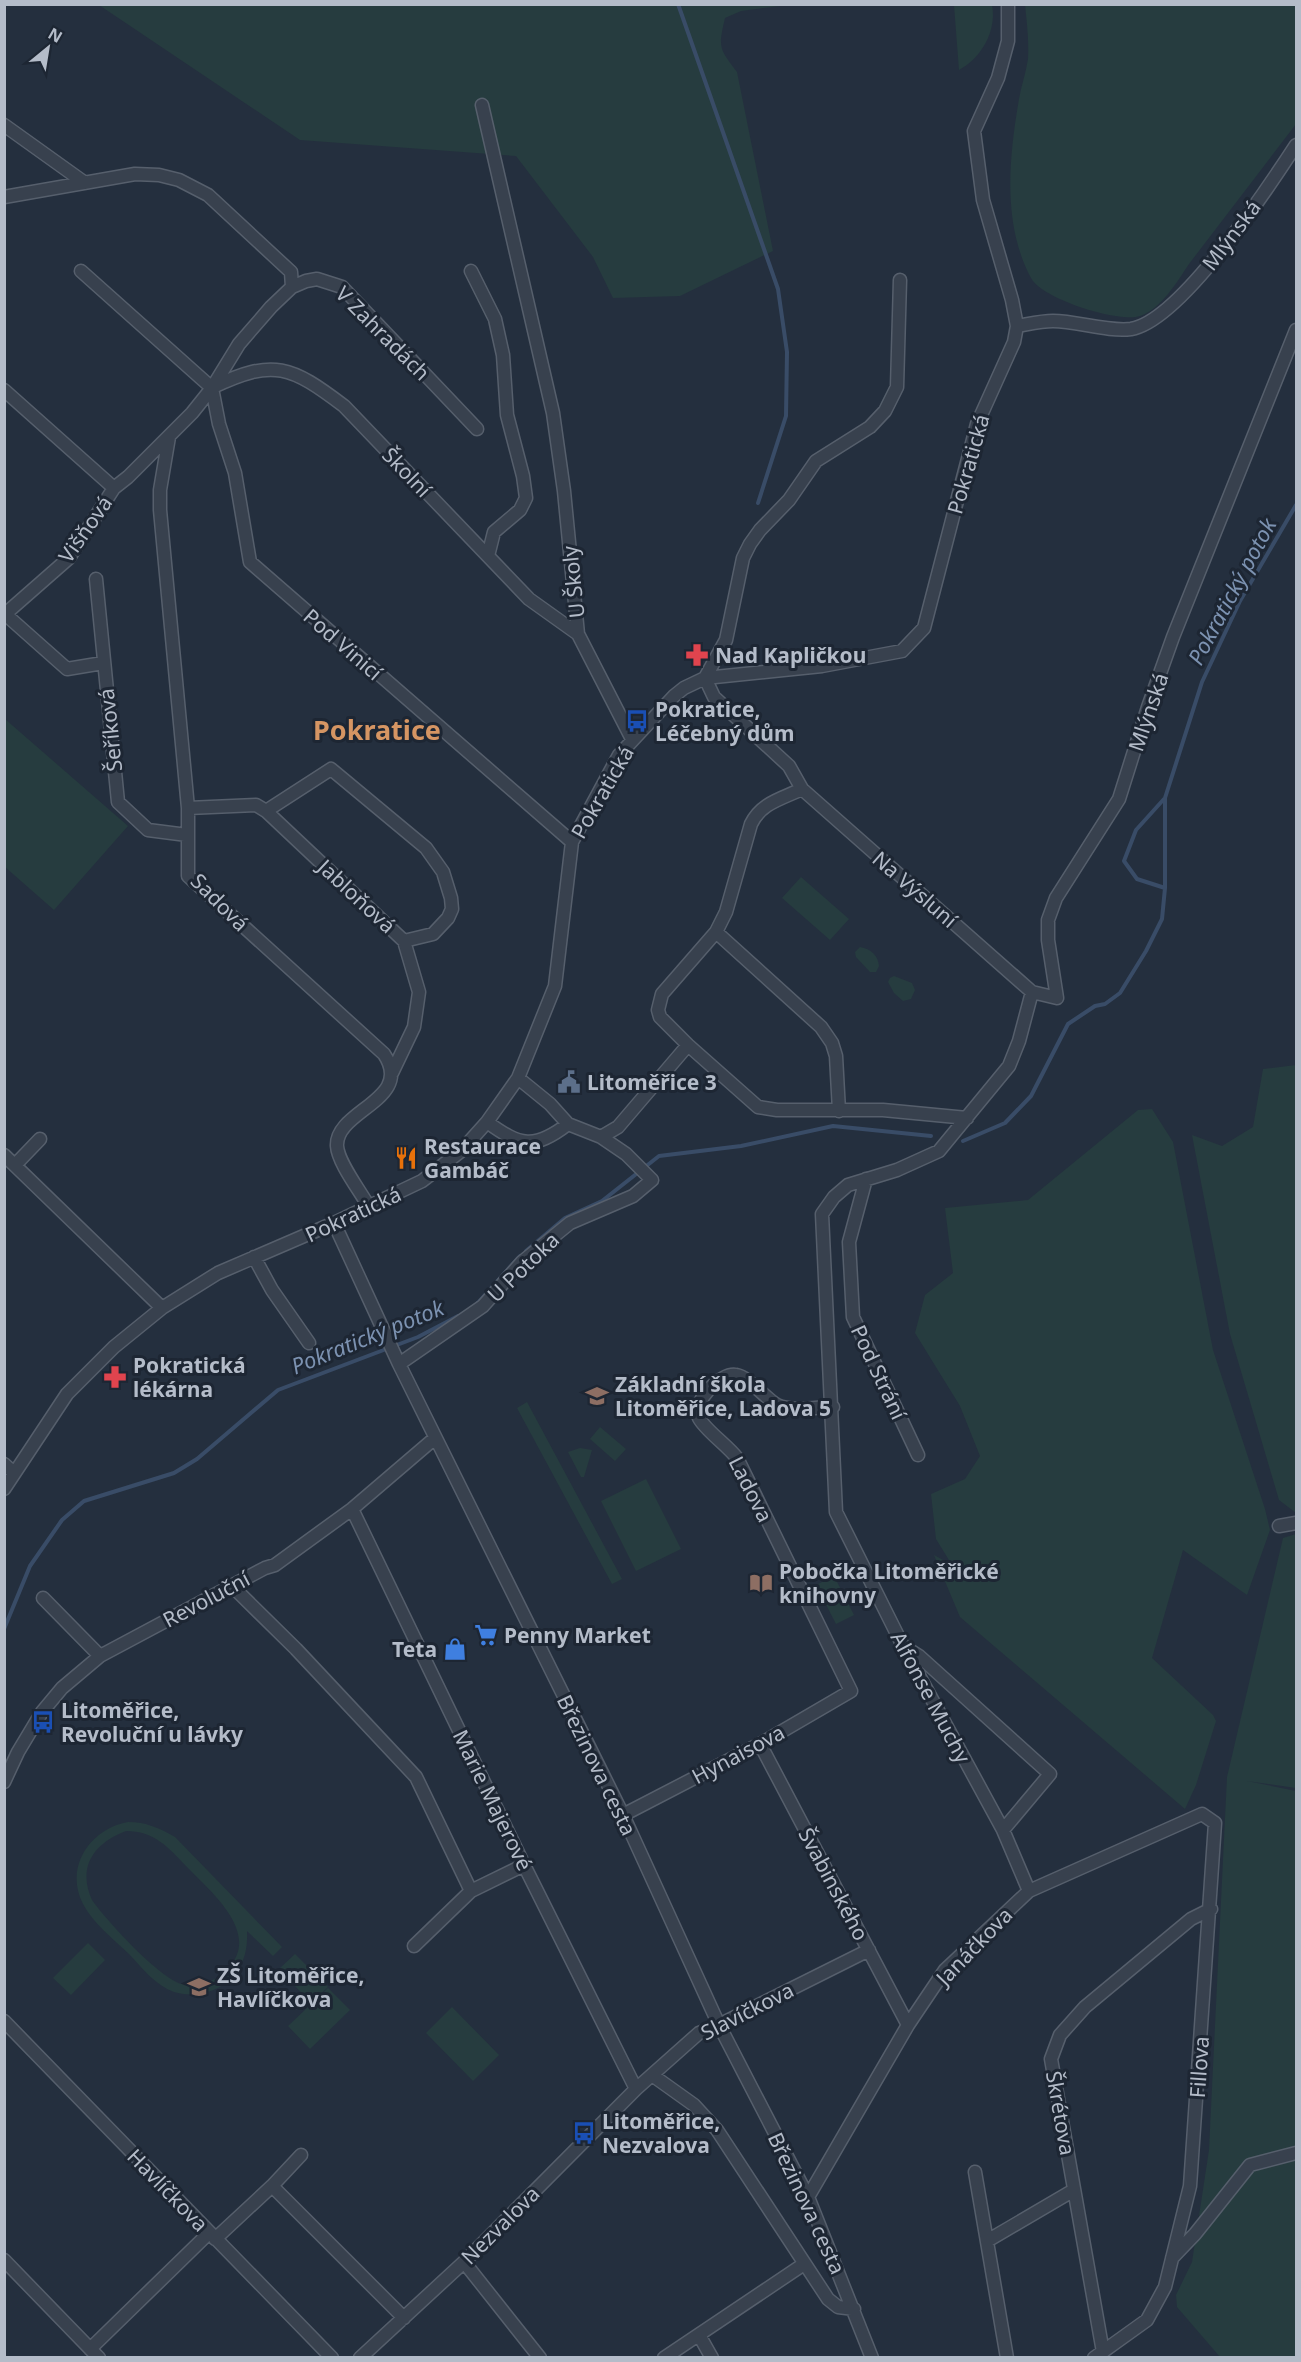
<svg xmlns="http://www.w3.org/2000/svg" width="1301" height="2362" viewBox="0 0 1301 2362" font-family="'Noto Sans',sans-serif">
  <rect width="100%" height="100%" fill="#242f3e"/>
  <path fill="#263c3f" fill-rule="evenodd" d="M 99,5 L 788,5 L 741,11 L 725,18 C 718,48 719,48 737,72 L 773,251 L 680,296 L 613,298 L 593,257 L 516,156 L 300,140 Z
    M 954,5 L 992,5 C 997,30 982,58 959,70 Z
    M 1025,5 L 1296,5 L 1296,124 L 1189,264 C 1177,282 1161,309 1140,316 C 1118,323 1042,299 1031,278 C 1002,224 1009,157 1019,99 C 1021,86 1026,73 1028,59 C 1029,41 1027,23 1025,5 Z
    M 5,719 L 128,826 L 54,910 L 5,867 Z
    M 801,877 L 849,919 L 830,940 L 782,898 Z
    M 860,947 C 871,949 878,955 879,966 L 876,972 L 870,972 L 856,957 L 855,952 Z
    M 894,976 L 912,983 L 915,990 L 911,999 L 903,1001 L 894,993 L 888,982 L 890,978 Z
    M 1296,1065 L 1296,1513 L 1279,1500 L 1230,1334 L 1192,1135 L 1222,1146 L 1253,1127 L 1263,1069 Z
    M 1152,1109 L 1173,1142 L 1213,1350 L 1265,1509 L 1270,1530 L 1247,1595 L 1183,1550 L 1152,1658 L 1213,1715 L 1216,1721 L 1196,1785 L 1185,1809 L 960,1617 L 934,1555 L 952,1565 L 936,1539 L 931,1494 L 965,1479 L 980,1456 L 960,1406 L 915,1333 L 925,1295 L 953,1273 L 945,1208 L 1028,1200 L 1138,1110 Z
    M 527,1402 L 622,1579 L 612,1584 L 517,1408 Z
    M 600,1427 L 626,1449 L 615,1461 L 590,1439 Z
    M 580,1448 L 592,1450 L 584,1477 L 581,1477 L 568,1452 Z
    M 646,1479 L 681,1549 L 636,1571 L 601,1501 Z
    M 1296,1534 L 1296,1788 L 1247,1781 L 1296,1791 L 1296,2357 L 1220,2357 L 1177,2307 L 1176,2295 L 1192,2262 L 1209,2150 L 1227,1777 L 1283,1538 Z
    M 834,1576 L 854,1615 L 836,1624 L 816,1585 Z
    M 128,1822 C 146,1822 159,1828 175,1837 L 282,1947 L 273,1956 L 247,1931 C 248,1952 243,1969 226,1983 C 211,1994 191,1997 174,1992 C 155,1985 142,1968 129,1954 C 113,1939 93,1923 83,1904 C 64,1867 90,1829 128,1822 ZM 126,1831 C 154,1831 168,1847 186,1866 C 212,1893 268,1938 221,1975 C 210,1983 195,1987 182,1984 C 160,1979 106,1920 92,1900 C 77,1867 94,1843 126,1831 Z
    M 88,1943 L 105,1960 L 71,1995 L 53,1978 Z
    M 295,1954 L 328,1987 L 311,2003 L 279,1969 Z
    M 328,1988 L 350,2010 L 310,2049 L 288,2026 Z
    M 452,2007 L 499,2055 L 473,2081 L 426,2033 Z"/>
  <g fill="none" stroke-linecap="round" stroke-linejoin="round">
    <path stroke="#394c67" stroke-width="4" d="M 678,4 L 778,289 L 787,352 L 786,416 L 758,503
      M 1164,799 L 1136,830 L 1124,861 L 1137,879 L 1165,888
      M 963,1141 L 1005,1123 L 1031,1096 L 1068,1024 L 1095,1006 L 1105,1004 L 1120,993 L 1146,951 L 1162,919 L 1165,888 L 1165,798 L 1202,682 L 1240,601 L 1296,505
      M 526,1251 L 565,1218 L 602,1201 L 659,1156 L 741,1146 L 833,1126 L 931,1136
      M 475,1306 L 520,1256
      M 4,1629 L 30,1566 L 62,1520 L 84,1501 L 174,1473 L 197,1459 L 278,1390 L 418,1337 L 458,1316"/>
    <g stroke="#565f6c" stroke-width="15">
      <path id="minor" d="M 482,105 L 553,413 L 564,491 L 578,634 L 632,739
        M 4,125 L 85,183
        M 4,197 L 135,174 L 159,175 L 179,180 L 208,195 L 291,272 L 292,287
        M 81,271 L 212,388
        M 471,271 L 495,319 L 503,355 L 507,415 L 523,476 L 526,498 L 520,510 L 494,532 L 488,556
        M 1017,326 C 1029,324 1041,321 1053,321 C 1077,321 1107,332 1131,329 C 1180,321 1268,188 1296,145
        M 213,387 C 274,358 291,366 344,406 L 529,599 L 578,634
        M 212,388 L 219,424 L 235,473 L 250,562 L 572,842
        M 4,390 L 114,488
        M 169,437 L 160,490 L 160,510 L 188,808 L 188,876 L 384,1054 C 415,1100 335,1110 337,1146 C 338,1163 361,1192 369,1207
        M 96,579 L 118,802 L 148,830 L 187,835
        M 5,614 L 67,669 L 103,663
        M 4,615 L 69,558 L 114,488 L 128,477 L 192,413 L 212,388 L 239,344 L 271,307 L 292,287 L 306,281 L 317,279 L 342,287 L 477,429
        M 705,678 L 714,697 L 789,766 L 802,789 L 1032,992 L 1057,998 L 1048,940 L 1048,920 L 1056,898 L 1119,799 L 1148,707 L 1173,637 L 1296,330
        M 705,678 L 726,640 L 743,558 L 750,544 L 760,530 L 789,500 L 816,461 L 870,427 L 885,411 L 897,387 L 900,280
        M 802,789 C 781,799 761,803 751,824 L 726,912 L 716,932 L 662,994 L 658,1010 L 660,1017 L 688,1045 L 758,1107 L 777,1110 L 883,1110 L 967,1118
        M 188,808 L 256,805 L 266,811 L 404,941 L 419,992 L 414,1027 L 392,1073
        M 266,811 L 331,769 L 426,848 L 443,872 L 451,898 L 452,909 L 448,918 L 433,934 L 404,941
        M 716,932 L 821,1027 L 832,1043 L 836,1056 L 839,1111
        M 518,1078 L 550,1104 L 568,1124 L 601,1137 L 618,1127 L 688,1045
        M 487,1122 C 520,1146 534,1150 568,1124
        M 4,1155 L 162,1308
        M 15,1165 L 40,1139
        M 866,1179 L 849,1242 L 853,1317 L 918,1455
        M 334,1223 L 399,1364 L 623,1815 L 719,2025 L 808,2197 L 872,2358
        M 254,1257 L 272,1290 L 309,1343
        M 399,1364 L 483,1306 L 522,1262 L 570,1223 L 633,1196 L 652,1180 L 626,1154 L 601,1137
        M 4,1464 L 14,1473
        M 4,1489 L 67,1394 L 114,1347 L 162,1308 L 218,1273 L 334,1223 L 422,1181 L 461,1151 L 487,1122 L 518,1078 L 555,986 L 572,842 L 619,755 L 674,696 L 684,688 L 705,678 L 822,666 L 902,651 L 924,628 L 977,424 L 1014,342 L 1017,326 L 1012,300 L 983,200 L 974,131 L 998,78 L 1008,41 L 1008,4
        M 352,1509 L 524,1865 L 636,2089
        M 1279,1526 L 1296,1523
        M 232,1586 L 296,1649 L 416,1777 L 471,1891
        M 43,1598 L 100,1656
        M 905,1647 L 919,1656 L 1050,1774 L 1003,1830
        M 760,1744 L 908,2025
        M 4,1782 L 18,1752 L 42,1712 L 62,1688 L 100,1656 L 265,1568 L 275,1565 L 352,1509 L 435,1438
        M 623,1815 L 760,1744 L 851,1691 L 737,1458 C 727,1445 705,1430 699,1418 C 691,1402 721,1372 736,1375 C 749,1377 765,1398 777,1405 C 792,1412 817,1407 833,1407
        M 1029,1891 L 1003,1830 L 903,1646 L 836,1512 L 822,1214 L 834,1197 L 848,1185 L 897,1170 L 939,1151 L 1009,1066 L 1019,1041 L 1032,992
        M 414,1946 L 471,1891 L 524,1865
        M 4,2021 L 332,2358
        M 652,2075 L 694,2105 L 717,2130 L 828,2299 L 838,2307 L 854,2309
        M 975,2172 L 1007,2358
        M 272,2186 L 404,2318
        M 808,2197 L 908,2025 L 945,1970 L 1029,1891 L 1202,1814 L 1215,1823 L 1190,2186 L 1165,2287 L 1147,2320 L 1094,2358
        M 215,2239 L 272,2186 L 301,2155
        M 987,2241 L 1074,2190
        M 1172,2258 L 1195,2234 L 1250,2165 L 1296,2153
        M 4,2260 L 99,2358
        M 464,2262 L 540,2358
        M 699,2335 L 712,2358
        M 90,2349 L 209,2233
        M 1103,2352 L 1051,2059 L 1060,2035 L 1085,2007 L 1191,1919 L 1211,1909
        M 360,2358 L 464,2262 L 636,2089 L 699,2033 L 719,2025 L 869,1950
        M 664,2358 L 804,2264"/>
    </g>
    <use href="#minor" stroke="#38414e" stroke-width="12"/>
  </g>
  <defs>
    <g id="pharmacy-bare" transform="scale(1.8)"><path d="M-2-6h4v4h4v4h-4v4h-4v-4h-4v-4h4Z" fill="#e0444e" stroke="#1d2633" stroke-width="2.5" paint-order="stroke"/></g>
    <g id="bus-bare" transform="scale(1.8)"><path d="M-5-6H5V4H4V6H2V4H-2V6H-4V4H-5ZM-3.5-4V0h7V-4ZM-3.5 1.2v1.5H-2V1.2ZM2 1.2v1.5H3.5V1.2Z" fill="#1a4fb4" stroke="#1d2633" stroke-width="2.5" paint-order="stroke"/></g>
    <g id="civic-bare" transform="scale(1.8)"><path d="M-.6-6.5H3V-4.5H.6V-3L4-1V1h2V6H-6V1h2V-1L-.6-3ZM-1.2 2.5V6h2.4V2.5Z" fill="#5c6f8a" stroke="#1d2633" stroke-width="2.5" paint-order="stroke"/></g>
    <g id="restaurant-bare" transform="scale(1.8)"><path d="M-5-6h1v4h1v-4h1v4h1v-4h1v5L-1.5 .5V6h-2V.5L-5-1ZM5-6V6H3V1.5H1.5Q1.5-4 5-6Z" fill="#e8710a" stroke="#1d2633" stroke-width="2.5" paint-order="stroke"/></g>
    <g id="school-bare" transform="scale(1.8)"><path d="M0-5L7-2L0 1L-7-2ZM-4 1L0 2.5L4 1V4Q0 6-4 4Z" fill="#8d6e63" stroke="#1d2633" stroke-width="2.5" paint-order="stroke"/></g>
    <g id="library-bare" transform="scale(1.8)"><path d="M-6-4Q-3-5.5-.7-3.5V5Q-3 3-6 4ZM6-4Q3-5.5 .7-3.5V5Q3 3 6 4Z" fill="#8d6e63" stroke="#1d2633" stroke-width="2.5" paint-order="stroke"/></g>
    <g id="supermarket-bare" transform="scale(1.8)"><path d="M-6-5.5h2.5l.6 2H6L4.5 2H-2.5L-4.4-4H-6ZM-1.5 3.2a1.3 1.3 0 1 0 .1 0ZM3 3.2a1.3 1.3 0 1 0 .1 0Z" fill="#3f7fe0" stroke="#1d2633" stroke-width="2.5" paint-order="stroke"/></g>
    <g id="shop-bare" transform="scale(1.8)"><path d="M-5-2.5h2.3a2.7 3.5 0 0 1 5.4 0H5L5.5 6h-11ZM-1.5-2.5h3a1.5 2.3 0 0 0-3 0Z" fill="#3f7fe0" stroke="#1d2633" stroke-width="2.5" paint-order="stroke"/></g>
  </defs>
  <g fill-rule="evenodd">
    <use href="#pharmacy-bare" x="697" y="655"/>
    <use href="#bus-bare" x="637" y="721"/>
    <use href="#civic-bare" x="569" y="1082"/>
    <use href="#restaurant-bare" x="406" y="1158"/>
    <use href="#pharmacy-bare" x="115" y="1377"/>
    <use href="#school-bare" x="597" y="1396"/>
    <use href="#library-bare" x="761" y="1583"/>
    <use href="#supermarket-bare" x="486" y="1635"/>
    <use href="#shop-bare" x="455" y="1649"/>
    <use href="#bus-bare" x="43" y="1722"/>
    <use href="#school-bare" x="199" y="1987"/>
    <use href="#bus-bare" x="584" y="2133"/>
  </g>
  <g text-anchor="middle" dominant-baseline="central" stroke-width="6" stroke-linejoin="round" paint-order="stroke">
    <g font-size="21" fill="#b4bcc9" stroke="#1d2633">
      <text transform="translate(1231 235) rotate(-53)">Mlýnská</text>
      <text transform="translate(383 333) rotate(45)">V Zahradách</text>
      <text transform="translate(968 464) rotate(-74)">Pokratická</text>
      <text transform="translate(407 472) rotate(46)">Školní</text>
      <text transform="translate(85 529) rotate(-55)">Višňová</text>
      <text transform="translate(573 582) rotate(-96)">U Školy</text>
      <text transform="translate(343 644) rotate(41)">Pod Vinicí</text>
      <text transform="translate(1148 712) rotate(-71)">Mlýnská</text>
      <text transform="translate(110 730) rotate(-96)">Šeříková</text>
      <text transform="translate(602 792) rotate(-60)">Pokratická</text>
      <text transform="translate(915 889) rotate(41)">Na Výsluní</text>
      <text transform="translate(357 896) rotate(43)">Jabloňová</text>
      <text transform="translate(220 902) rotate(45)">Sadová</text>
      <text transform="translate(353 1214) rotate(-25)">Pokratická</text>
      <text transform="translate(523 1267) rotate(-44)">U Potoka</text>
      <text transform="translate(879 1372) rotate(65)">Pod Strání</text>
      <text transform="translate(751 1489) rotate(63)">Ladova</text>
      <text transform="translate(206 1599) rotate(-28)">Revoluční</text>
      <text transform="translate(931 1697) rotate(62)">Alfonse Muchy</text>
      <text transform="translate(738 1754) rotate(-28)">Hynaisova</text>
      <text transform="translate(597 1765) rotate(64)">Březinova cesta</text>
      <text transform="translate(493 1800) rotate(64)">Marie Majerové</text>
      <text transform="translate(834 1884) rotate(62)">Švabinského</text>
      <text transform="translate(974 1946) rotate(-46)">Janáčkova</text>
      <text transform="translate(747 2011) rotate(-27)">Slavíčkova</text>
      <text transform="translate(1199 2067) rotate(-86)">Fillova</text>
      <text transform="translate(1061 2113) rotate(80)">Škrétova</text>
      <text transform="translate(168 2190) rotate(46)">Havlíčkova</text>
      <text transform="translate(807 2203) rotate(65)">Březinova cesta</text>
      <text transform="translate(500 2225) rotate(-45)">Nezvalova</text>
    </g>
    <g font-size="21" font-weight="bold" fill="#b4bcc9" stroke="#1d2633" text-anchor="start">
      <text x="715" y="655">Nad Kapličkou</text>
      <text x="655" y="709">Pokratice,<tspan x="655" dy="24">Léčebný dům</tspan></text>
      <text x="587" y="1082">Litoměřice 3</text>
      <text x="424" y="1146">Restaurace<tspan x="424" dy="24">Gambáč</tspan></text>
      <text x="133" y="1365">Pokratická<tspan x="133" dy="24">lékárna</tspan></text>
      <text x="615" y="1384">Základní škola<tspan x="615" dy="24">Litoměřice, Ladova 5</tspan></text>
      <text x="779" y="1571">Pobočka Litoměřické<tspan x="779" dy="24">knihovny</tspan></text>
      <text x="504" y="1635">Penny Market</text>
      <text x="437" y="1649" text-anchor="end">Teta</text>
      <text x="61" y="1710">Litoměřice,<tspan x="61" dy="24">Revoluční u lávky</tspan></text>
      <text x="217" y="1975">ZŠ Litoměřice,<tspan x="217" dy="24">Havlíčkova</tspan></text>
      <text x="602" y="2121">Litoměřice,<tspan x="602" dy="24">Nezvalova</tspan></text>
    </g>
    <g font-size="22" font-style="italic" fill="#7c92b1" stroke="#1d2633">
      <text transform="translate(1231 591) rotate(-62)">Pokratický potok</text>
      <text transform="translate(367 1336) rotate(-22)">Pokratický potok</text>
    </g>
    <g font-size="27" font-weight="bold" fill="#d59563" stroke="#1d2633">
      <text x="377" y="729">Pokratice</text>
    </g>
  </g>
  <rect width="1301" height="2362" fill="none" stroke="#b4bcc9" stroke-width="12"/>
  <g transform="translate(48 48) rotate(30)" stroke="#1d2633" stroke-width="4.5" paint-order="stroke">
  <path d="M0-4.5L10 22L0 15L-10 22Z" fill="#b4bcc9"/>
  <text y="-9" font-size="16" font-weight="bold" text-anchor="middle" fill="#b4bcc9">N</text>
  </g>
</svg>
